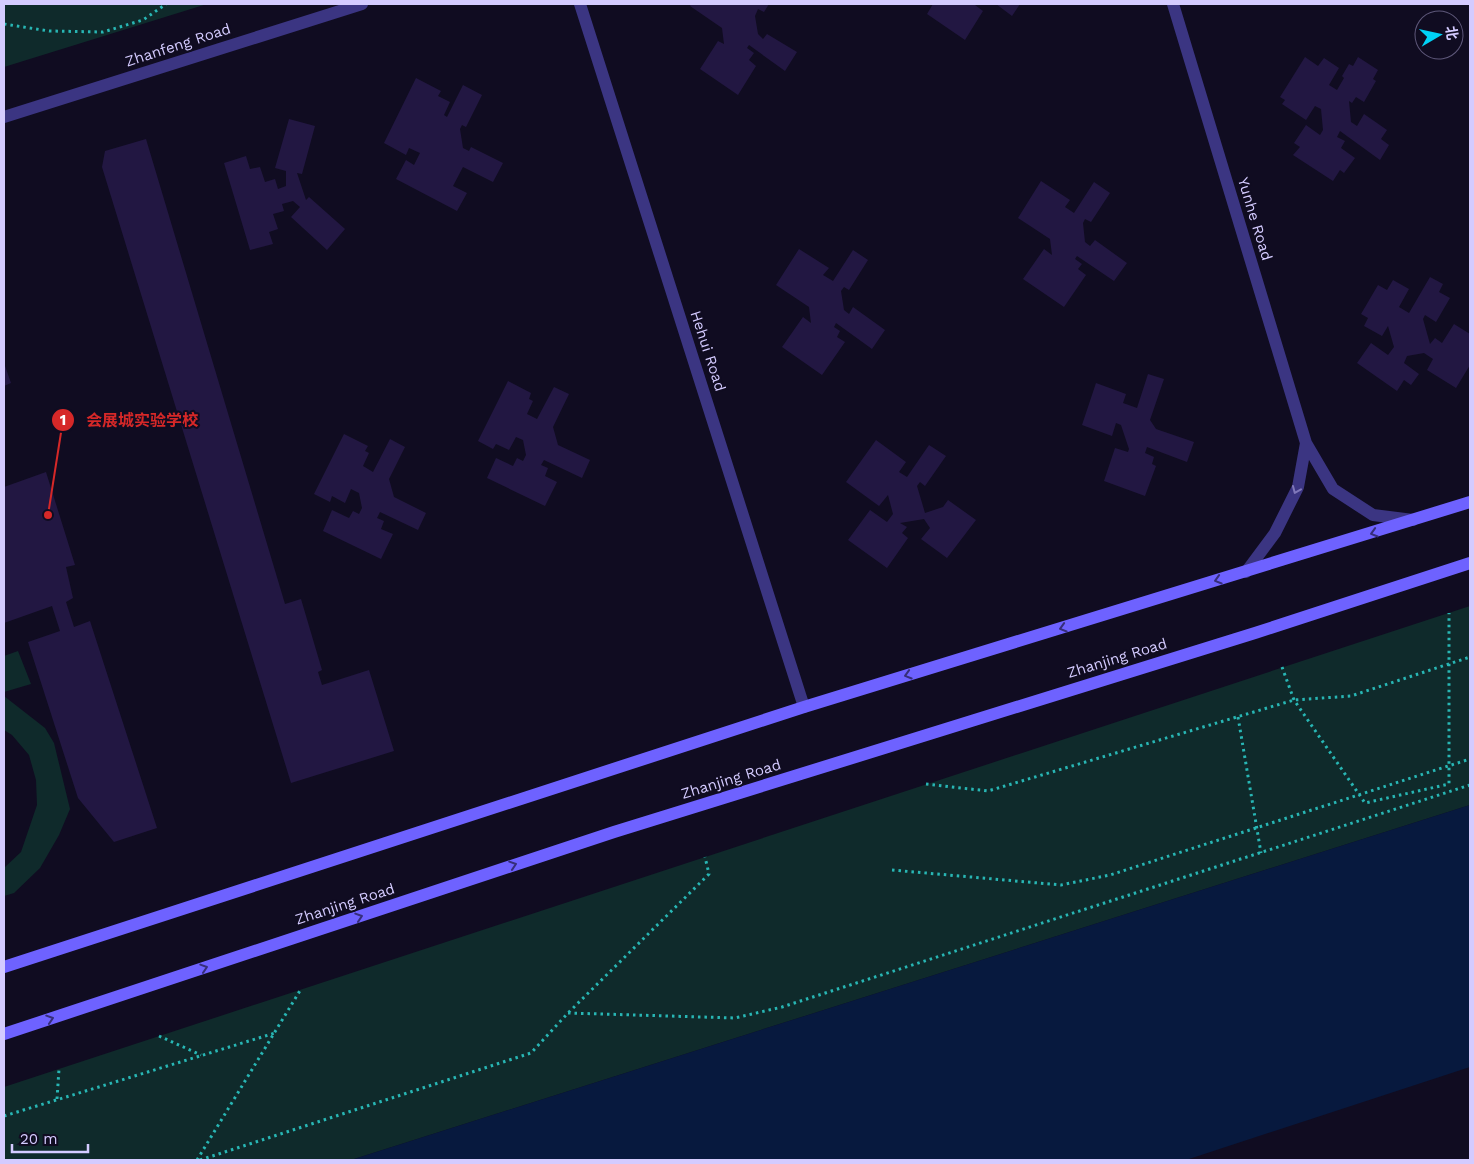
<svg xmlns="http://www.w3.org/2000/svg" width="1474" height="1164" viewBox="0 0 1474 1164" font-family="'Work Sans','Noto Sans SC',sans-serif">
  <rect width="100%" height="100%" fill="#100c21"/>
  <path fill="#0f2a2b" d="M 4,4 L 207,4 L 4,67 Z
    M 1470,606 L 1470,805 L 351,1160 L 4,1160 L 4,1087 Z
    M 18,651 L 31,684 L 4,692 L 4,656 Z
    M 4,696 L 45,728 L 54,743 L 70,809 L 59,835 L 40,868 L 14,893 L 4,896 L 4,868 L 21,852 L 37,805 L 36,780 L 29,755 L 12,735 L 4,730 Z"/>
  <path fill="#07193e" d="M 1470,805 L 1470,1067 L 1186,1160 L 351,1160 Z"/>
  <path fill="#221742" d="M 691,4 L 769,4 L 764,12 L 758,9 L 755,16 L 758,34 L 763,39 L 767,34 L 797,52 L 785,71 L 749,45 L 747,48 L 754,53 L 749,60 L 756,66 L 738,95 L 700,69 L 718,41 L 724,44 L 722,28 L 690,6 Z
    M 933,4 L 977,4 L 975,5 L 983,11 L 965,40 L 927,14 Z
    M 996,4 L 1020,4 L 1012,16 Z
    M 1305,57 L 1318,66 L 1324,58 L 1339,68 L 1329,85 L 1337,90 L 1344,78 L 1342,76 L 1349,64 L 1353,66 L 1358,57 L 1378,70 L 1373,79 L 1376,81 L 1364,102 L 1356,97 L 1352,103 L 1349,101 L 1351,122 L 1357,126 L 1364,114 L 1387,130 L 1381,139 L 1389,145 L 1380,160 L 1340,131 L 1337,137 L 1345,141 L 1341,148 L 1355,158 L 1344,173 L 1340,170 L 1333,181 L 1293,155 L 1300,147 L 1294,143 L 1306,125 L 1320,135 L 1323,130 L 1321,109 L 1315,106 L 1306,120 L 1282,104 L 1285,100 L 1280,97 Z
    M 416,78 L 441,91 L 438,96 L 450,102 L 444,115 L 447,117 L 463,85 L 482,95 L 466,127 L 462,125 L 460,129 L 463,148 L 469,151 L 471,147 L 503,163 L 493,182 L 463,167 L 453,186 L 467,193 L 457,211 L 396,179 L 406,160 L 414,165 L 420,153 L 409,148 L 406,155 L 384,143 Z
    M 289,119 L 315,126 L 302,174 L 297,173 L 306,200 L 309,197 L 345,229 L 327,250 L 291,217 L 300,207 L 293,201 L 282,204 L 284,211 L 273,214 L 278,229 L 269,232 L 273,244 L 250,250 L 224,163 L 246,156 L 250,169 L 260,167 L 265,182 L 275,179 L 278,189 L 286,186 L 286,171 L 275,168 Z
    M 146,139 L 285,604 L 301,599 L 322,670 L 318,672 L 322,685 L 369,670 L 394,751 L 291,783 L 102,167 L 105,151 Z
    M 1041,181 L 1070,200 L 1065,207 L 1074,213 L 1094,182 L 1110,193 L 1091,222 L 1085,219 L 1083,223 L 1085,242 L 1090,246 L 1095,240 L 1127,263 L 1114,281 L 1077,256 L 1075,259 L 1082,264 L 1078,269 L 1086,275 L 1064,307 L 1023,279 L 1044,249 L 1052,255 L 1050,239 L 1018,218 Z
    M 799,249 L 829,268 L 823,275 L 833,281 L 853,250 L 868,260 L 849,290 L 844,287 L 841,291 L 844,310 L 849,314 L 853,307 L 885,330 L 872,349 L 836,323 L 834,327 L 840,331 L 837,337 L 845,342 L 822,375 L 782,347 L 803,317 L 811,323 L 809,307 L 776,285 Z
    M 1430,277 L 1443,284 L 1439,292 L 1450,298 L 1436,322 L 1425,315 L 1423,319 L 1430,344 L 1435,338 L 1442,343 L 1454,324 L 1470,334 L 1470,365 L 1456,388 L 1427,370 L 1433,359 L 1424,353 L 1407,356 L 1404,363 L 1419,374 L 1411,385 L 1404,380 L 1397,391 L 1357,363 L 1371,343 L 1388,355 L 1394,347 L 1388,326 L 1382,336 L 1364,326 L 1368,318 L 1361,314 L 1378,285 L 1387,290 L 1393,280 L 1409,289 L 1399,307 L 1409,313 Z
    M 4,363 L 11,383 L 4,386 Z
    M 1148,374 L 1164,379 L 1150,420 L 1156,429 L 1194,442 L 1187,462 L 1147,447 L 1145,453 L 1154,457 L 1152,464 L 1156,466 L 1145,496 L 1104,481 L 1115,448 L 1128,452 L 1129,449 L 1121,425 L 1116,423 L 1112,436 L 1082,425 L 1096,383 L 1126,394 L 1123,403 L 1137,408 Z
    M 508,381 L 531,393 L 529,399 L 533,401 L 527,414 L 537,419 L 554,387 L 569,394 L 553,427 L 558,445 L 590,460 L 582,478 L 544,460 L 541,465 L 548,468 L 545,476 L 557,482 L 545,506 L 487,478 L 496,458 L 513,466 L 517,458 L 523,461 L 526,455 L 523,440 L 516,437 L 509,450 L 496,444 L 493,449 L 478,441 Z
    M 344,434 L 368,446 L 365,451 L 369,453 L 363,466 L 373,472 L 390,439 L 405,447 L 389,479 L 394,497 L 426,513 L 418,530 L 380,512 L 377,518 L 384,521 L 381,529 L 393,534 L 381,559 L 323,531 L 332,510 L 349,518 L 353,511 L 359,514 L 362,508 L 359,493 L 351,489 L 345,503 L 332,496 L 330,502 L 314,494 Z
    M 876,440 L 906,462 L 899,472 L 907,477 L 929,445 L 946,456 L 925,486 L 920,482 L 917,486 L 925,513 L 943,507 L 948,500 L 976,520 L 947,558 L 921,539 L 930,528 L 924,519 L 900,523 L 907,527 L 902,533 L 908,538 L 887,568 L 848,540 L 870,510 L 887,522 L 893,514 L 888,495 L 879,506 L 846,482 Z
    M 46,472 L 75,565 L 66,567 L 73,598 L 66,602 L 74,627 L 90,621 L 157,828 L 114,842 L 78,798 L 28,642 L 60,631 L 52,606 L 4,623 L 4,487 Z"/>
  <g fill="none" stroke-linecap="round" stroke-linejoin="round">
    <path stroke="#28b6b4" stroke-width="3" stroke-dasharray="2.5 4" stroke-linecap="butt" d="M 4,24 L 49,31 L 103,32 L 143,20 L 166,4
      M 1282,667 L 1294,700 L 1365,803 L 1449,784 L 1449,613
      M 1238,717 L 1261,853
      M 926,784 L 988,791 L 1294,700 L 1351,696 L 1470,657
      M 892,870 L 1061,885 L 1110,875 L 1470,759
      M 568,1013 L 735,1018 L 782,1007 L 1470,785
      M 159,1036 L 201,1055
      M 57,1099 L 59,1069
      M 4,1116 L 275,1033
      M 197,1160 L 301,989
      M 200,1160 L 531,1053 L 568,1013 L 709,874 L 705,857"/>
    <path stroke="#3b3582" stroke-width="12" d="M 580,4 L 804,707
      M 1173,4 L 1306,443 L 1333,489 L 1373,515 L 1413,520
      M 4,117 L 362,4
      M 1246,572 L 1275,533 L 1298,487 L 1306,443"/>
    <path stroke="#6e62ff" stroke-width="12" d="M 4,967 L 804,707 L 1470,502
      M 4,1034 L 614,832 L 1255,633 L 1470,563"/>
  </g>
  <defs><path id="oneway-chevron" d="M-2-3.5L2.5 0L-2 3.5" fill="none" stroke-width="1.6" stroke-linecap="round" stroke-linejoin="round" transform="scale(1.25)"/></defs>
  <use stroke="#8078ba" href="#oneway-chevron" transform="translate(1296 490) rotate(113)"/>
  <g stroke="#362e7a">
    <use href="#oneway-chevron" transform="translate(1374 533) rotate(163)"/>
    <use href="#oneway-chevron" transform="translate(1218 580) rotate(163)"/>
    <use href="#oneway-chevron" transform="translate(1063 628) rotate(163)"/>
    <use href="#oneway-chevron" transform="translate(908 675) rotate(163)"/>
    <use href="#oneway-chevron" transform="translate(513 865) rotate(-18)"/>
    <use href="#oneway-chevron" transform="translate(359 917) rotate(-18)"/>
    <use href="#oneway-chevron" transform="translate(204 968) rotate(-18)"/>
    <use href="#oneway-chevron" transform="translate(50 1019) rotate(-18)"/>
  </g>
  <g text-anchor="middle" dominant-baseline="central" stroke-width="4" stroke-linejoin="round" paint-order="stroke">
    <g font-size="15" fill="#d4cbff" stroke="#100c21">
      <text transform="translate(178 45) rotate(-18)">Zhanfeng Road</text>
      <text transform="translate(1255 219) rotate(73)">Yunhe Road</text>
      <text transform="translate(708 351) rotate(72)">Hehui Road</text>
      <text transform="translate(1117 658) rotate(-17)">Zhanjing Road</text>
      <text transform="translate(731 779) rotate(-17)">Zhanjing Road</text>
      <text transform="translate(345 904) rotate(-18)">Zhanjing Road</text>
    </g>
  </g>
  <path fill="none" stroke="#d62828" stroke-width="2" d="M48 515L63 420"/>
  <g fill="#d62828" stroke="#100c21" stroke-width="2">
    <circle cx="48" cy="515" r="5"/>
    <circle cx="63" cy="420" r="12"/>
  </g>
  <g font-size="15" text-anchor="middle" font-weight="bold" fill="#fff">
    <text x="63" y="425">1</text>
  </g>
  <g font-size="16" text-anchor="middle" font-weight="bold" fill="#d62828" stroke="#100c21" stroke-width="4" stroke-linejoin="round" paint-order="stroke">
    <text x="142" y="426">会展城实验学校</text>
  </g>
  <rect width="1474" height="1164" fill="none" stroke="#d4cbff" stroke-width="10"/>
  <g transform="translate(1439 35) rotate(81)"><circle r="24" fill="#100c21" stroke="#5e587a"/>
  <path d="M0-4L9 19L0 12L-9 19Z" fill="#00d2f6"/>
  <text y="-8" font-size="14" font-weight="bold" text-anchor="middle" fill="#d4cbff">北</text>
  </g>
  <path d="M12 1144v8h76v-8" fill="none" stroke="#d4cbff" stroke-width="2.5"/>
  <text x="20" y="1144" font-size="15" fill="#d4cbff" stroke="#100c21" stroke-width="4" paint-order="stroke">20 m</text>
</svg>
